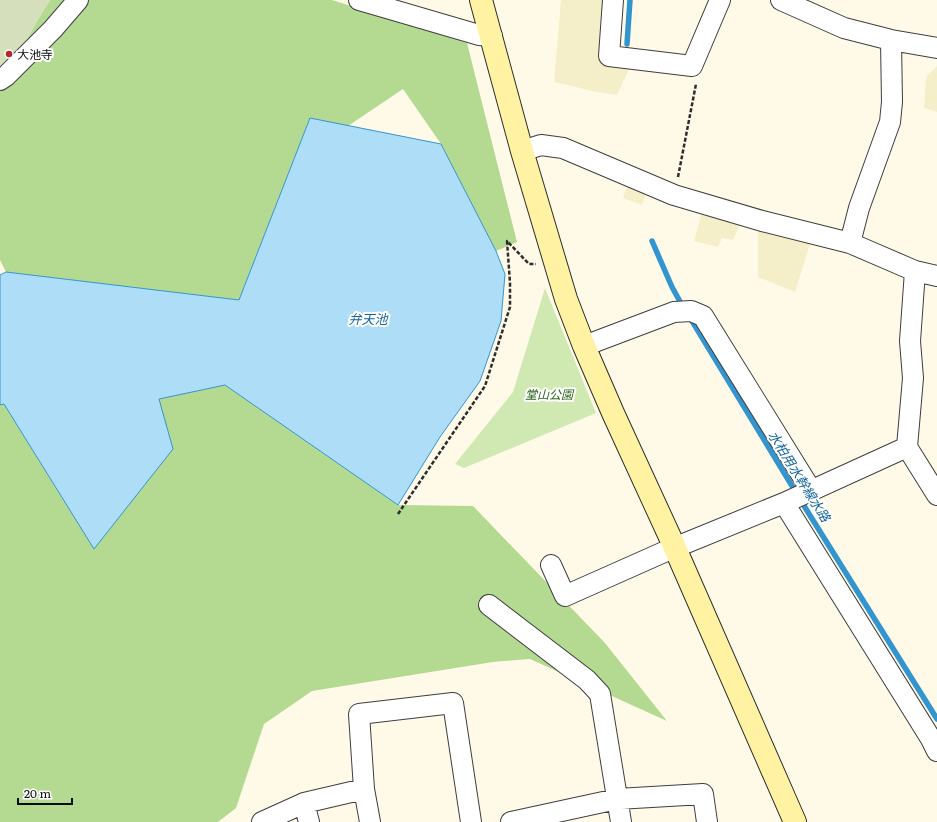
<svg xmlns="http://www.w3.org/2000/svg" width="937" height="822" viewBox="0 0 937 822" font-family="Literata,'Noto Sans JP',serif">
  <rect width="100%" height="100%" fill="#fffae8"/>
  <path fill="#f4efc9" d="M 561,0 L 606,0 L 603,61 L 630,67 L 617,95 L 597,92 L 554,82 Z
    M 937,66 L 937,112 L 924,108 L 926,77 Z
    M 629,181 L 648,188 L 642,205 L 623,198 Z
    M 703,208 L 740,225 L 733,240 L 722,238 L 718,247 L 694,241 Z
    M 758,228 L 810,244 L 795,292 L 758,277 Z"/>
  <path fill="#d0e9b3" d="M 545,288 L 596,413 L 464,468 L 455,464 L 513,392 Z"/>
  <path fill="#b4da92" d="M 50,0 L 332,0 L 467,43 L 517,242 L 496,251 L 441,144 L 403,89 L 348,126 L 310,118 L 239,300 L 6,272 L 0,260 L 0,89 L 38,19 Z
    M 225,385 L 398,505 L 473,506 L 605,643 L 667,721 L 530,659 L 493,662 L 312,691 L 264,724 L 236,808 L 218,822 L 0,822 L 0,405 L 4,404 L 94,549 L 159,399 Z"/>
  <path fill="#d5dfbb" d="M 0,0 L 50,0 L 38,19 L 0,89 Z"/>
  <path fill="#adddf7" stroke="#3395cf" d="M 310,118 L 441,144 L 496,251 L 505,274 L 501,321 L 480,381 L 440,437 L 398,505 L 225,385 L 159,399 L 173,449 L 94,549 L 4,404 L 0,405 L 0,275 L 6,272 L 239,300 Z"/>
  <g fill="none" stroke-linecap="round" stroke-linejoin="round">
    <path stroke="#3395cf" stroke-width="5.5" d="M 627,44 L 630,0
      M 652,241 L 672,287 L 683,307
      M 689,316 L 806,509 L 937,719"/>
    <g stroke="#3e3e3e" stroke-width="22">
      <path id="street" d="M 359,0 L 479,35 L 492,36
        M 613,0 L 609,56 L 692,66 L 720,0
        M 781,0 L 844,28 L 891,40 L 937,48
        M 0,80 L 6,76 L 53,29 L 78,0
        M 522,151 L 541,145 L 563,148 L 674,195 L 762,221 L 850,243 L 915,271 L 937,276
        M 850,243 L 859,208 L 890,122 L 892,102 L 891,40
        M 915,271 L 910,341 L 913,378 L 907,447 L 937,495
        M 584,346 L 674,312 L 691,311 L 703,316 L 811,490
        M 784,503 L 931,739 L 937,751
        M 551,565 L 565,596 L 664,552 L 784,503 L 907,447
        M 489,605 L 587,680 L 600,694 L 621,822
        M 304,803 L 309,822
        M 262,822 L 304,803 L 364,789
        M 370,822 L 364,789 L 359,714 L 453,703 L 471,822
        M 511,822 L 617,799 L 703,794 L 707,822"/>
    </g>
    <g stroke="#2d2d2d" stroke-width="24">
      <path id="secondary" d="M 481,0 L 522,151 L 566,299 L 584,346 L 613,413 L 675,548 L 795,822"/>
    </g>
    <path stroke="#2d2d2d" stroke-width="2.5" stroke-dasharray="4 2" stroke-linecap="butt" d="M 678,177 L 696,84
      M 398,514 L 485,386 L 510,307 L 510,283 L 507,241 L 529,264 L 536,264"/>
    <use href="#street" stroke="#fff" stroke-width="20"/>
    <use href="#secondary" stroke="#fff2a3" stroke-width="22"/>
  </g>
  <circle fill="#bb222e" stroke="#fff" stroke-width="1.5" cx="9" cy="54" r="4"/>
  <g text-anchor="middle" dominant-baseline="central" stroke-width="4" stroke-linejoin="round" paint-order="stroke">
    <g font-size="12" fill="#0b0b0b" stroke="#fff" text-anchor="start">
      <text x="17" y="54">大池寺</text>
    </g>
    <g font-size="12" font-style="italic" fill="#2c621b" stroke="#fff">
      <text x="549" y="394">堂山公園</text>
    </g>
    <g font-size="13" font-style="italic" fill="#14659d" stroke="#fff">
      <text x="368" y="318">弁天池</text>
      <text transform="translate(800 476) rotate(58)">水柏用水幹線水路</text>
    </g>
  </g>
  <path d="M18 798v6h54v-6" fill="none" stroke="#0b0b0b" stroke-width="2"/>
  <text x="24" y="798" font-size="12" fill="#0b0b0b" stroke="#ffffff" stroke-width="3" paint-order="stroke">20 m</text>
</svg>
